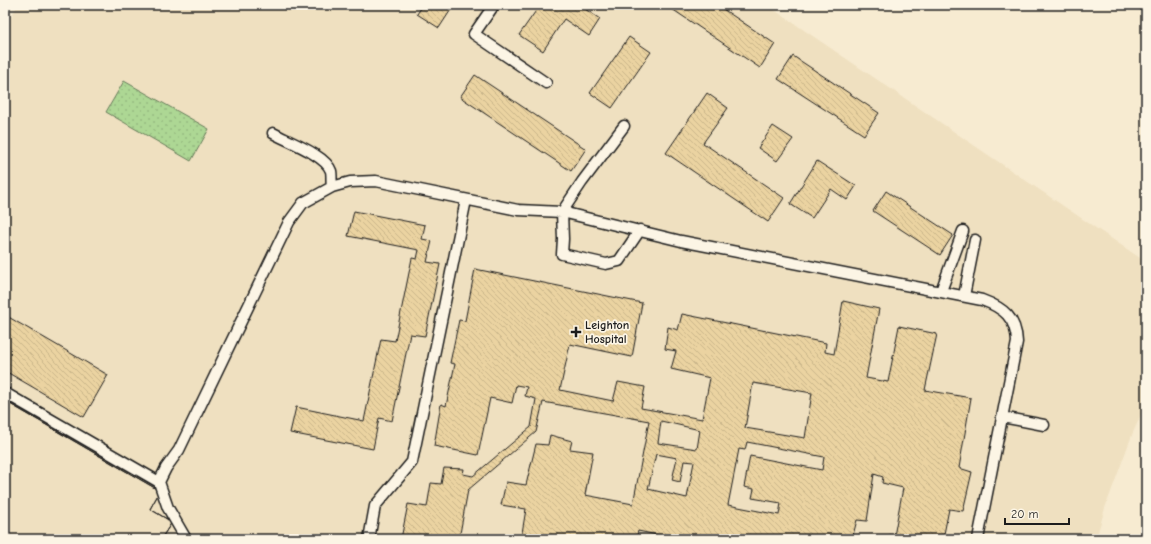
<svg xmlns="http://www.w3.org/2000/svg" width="1151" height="544" viewBox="0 0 1151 544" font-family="'Comic Neue',sans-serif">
  <defs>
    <pattern id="grass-dots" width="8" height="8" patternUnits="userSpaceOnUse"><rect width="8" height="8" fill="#add794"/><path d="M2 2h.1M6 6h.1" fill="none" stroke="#94b87f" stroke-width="1.8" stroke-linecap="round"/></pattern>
    <pattern id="building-back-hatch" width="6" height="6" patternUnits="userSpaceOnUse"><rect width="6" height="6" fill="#ebd3a1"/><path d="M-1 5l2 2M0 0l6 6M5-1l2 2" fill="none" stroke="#c9b58a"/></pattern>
  </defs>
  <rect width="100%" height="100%" fill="#f7ebd1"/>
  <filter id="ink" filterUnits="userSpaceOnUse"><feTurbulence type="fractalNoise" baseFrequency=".025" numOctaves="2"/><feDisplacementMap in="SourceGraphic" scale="8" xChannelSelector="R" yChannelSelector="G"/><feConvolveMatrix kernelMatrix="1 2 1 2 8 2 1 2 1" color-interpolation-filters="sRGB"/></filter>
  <g filter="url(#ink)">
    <path fill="#efe0c0" d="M 18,5 L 767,5 L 1146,262 L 1146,403 L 1132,435 L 1105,508 L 1096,539 L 5,539 L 5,27 Z"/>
    <path fill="url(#grass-dots)" stroke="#647a58" d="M 124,81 L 209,129 L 191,161 L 106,112 Z"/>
    <path fill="url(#building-back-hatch)" stroke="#1c1c1c" fill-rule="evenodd" d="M 423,5 L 454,5 L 439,28 L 417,14 Z
      M 540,5 L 579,5 L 600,19 L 589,36 L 564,19 L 543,51 L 519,35 Z
      M 666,5 L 717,5 L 775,44 L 760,68 Z
      M 629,37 L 651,52 L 612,108 L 590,93 Z
      M 793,56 L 879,113 L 864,135 L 778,79 Z
      M 475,75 L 586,149 L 571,171 L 460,97 Z
      M 707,93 L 728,108 L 703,143 L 784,198 L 768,222 L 666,153 Z
      M 773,126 L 793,139 L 777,161 L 758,148 Z
      M 817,161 L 856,186 L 847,200 L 831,189 L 812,218 L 790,204 Z
      M 886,191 L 953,235 L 940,255 L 873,211 Z
      M 354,211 L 425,225 L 422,239 L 432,241 L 427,262 L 440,264 L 425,336 L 410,334 L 392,421 L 379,418 L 373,449 L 290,433 L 296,407 L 364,421 L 381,339 L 395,341 L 412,258 L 417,259 L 419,250 L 348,236 Z
      M 475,269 L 642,303 L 632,357 L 570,344 L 560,390 L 613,401 L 618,382 L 645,387 L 641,408 L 702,419 L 710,378 L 671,369 L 676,351 L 665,349 L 668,327 L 678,330 L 682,314 L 826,343 L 825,352 L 834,354 L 843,301 L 879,309 L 866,378 L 888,382 L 899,326 L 937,334 L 925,390 L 971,398 L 959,468 L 972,472 L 963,511 L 949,509 L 943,539 L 888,539 L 889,535 L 894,536 L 903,488 L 882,483 L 883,477 L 874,474 L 867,521 L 857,520 L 852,539 L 676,539 L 638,531 L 636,539 L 521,539 L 526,509 L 501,505 L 506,482 L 526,485 L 536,444 L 548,445 L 550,435 L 572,441 L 570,449 L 593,452 L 585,495 L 633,504 L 649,421 L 543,402 L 536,432 L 468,490 L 459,539 L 401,539 L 408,504 L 427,507 L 431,483 L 441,484 L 444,468 L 464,469 L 463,474 L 473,476 L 531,427 L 536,399 L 525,396 L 527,387 L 516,385 L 512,403 L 490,398 L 478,455 L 434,446 L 441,404 L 446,406 L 455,364 L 450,363 L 459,320 L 465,321 ZM 753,383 L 812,393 L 805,438 L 745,428 ZM 661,421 L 700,430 L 697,449 L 658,443 ZM 747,442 L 824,457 L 822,470 L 750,456 L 744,487 L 754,489 L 752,498 L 781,503 L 779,515 L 728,505 L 739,449 L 745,450 ZM 656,454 L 677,458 L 672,480 L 680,482 L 684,461 L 694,462 L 687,498 L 648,489 Z
      M 5,315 L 108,375 L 84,417 L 5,371 Z
      M 5,401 L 160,491 L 150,509 L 172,522 L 161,539 L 5,539 Z
      M 5,401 L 160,491 L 150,509 L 172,522 L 161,539 L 5,539 Z"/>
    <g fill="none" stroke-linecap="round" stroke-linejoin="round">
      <g stroke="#1c1c1c" stroke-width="13">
        <path id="service" d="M 494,5 L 474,34 L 546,83
          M 624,126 L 582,182 L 562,212 L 563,239 L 562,254 L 606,264 L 619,261 L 640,230
          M 273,133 C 287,141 326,155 331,171 C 332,175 331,182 332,187
          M 941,291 L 963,231
          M 964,296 L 975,240
          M 5,393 L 159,482 L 168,508 L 186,539
          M 1002,417 L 1044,425
          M 159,482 L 166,468 L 179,450 L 289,222 L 303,203 L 332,187 L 350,182 L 376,181 L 518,210 L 562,212 L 681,241 L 982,300 C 1004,308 1016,318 1017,342 L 978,539
          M 369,539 L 375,506 L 412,462 L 466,200"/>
      </g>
      <use href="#service" stroke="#fcf5e5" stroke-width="10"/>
    </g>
  </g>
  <path fill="#1c1c1c" stroke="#fcf5e5" stroke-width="1.5" d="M574 326h4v4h4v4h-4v4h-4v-4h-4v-4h4z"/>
  <g text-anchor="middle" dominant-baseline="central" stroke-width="3.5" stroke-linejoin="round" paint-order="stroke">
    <g font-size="12" font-weight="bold" fill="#1c1c1c" stroke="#fcf5e5" text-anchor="start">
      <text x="585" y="325">Leighton<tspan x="585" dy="14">Hospital</tspan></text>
    </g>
  </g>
  <rect width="1151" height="544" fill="none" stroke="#fcf5e5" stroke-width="20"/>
  <rect x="10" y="10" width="1131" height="524" fill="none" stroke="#1c1c1c" stroke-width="1.5" filter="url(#ink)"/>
  <path d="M1005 518v6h64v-6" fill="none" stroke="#1c1c1c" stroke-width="2"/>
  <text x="1011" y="518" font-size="12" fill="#1c1c1c" stroke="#fcf5e5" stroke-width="3" paint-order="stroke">20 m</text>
</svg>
